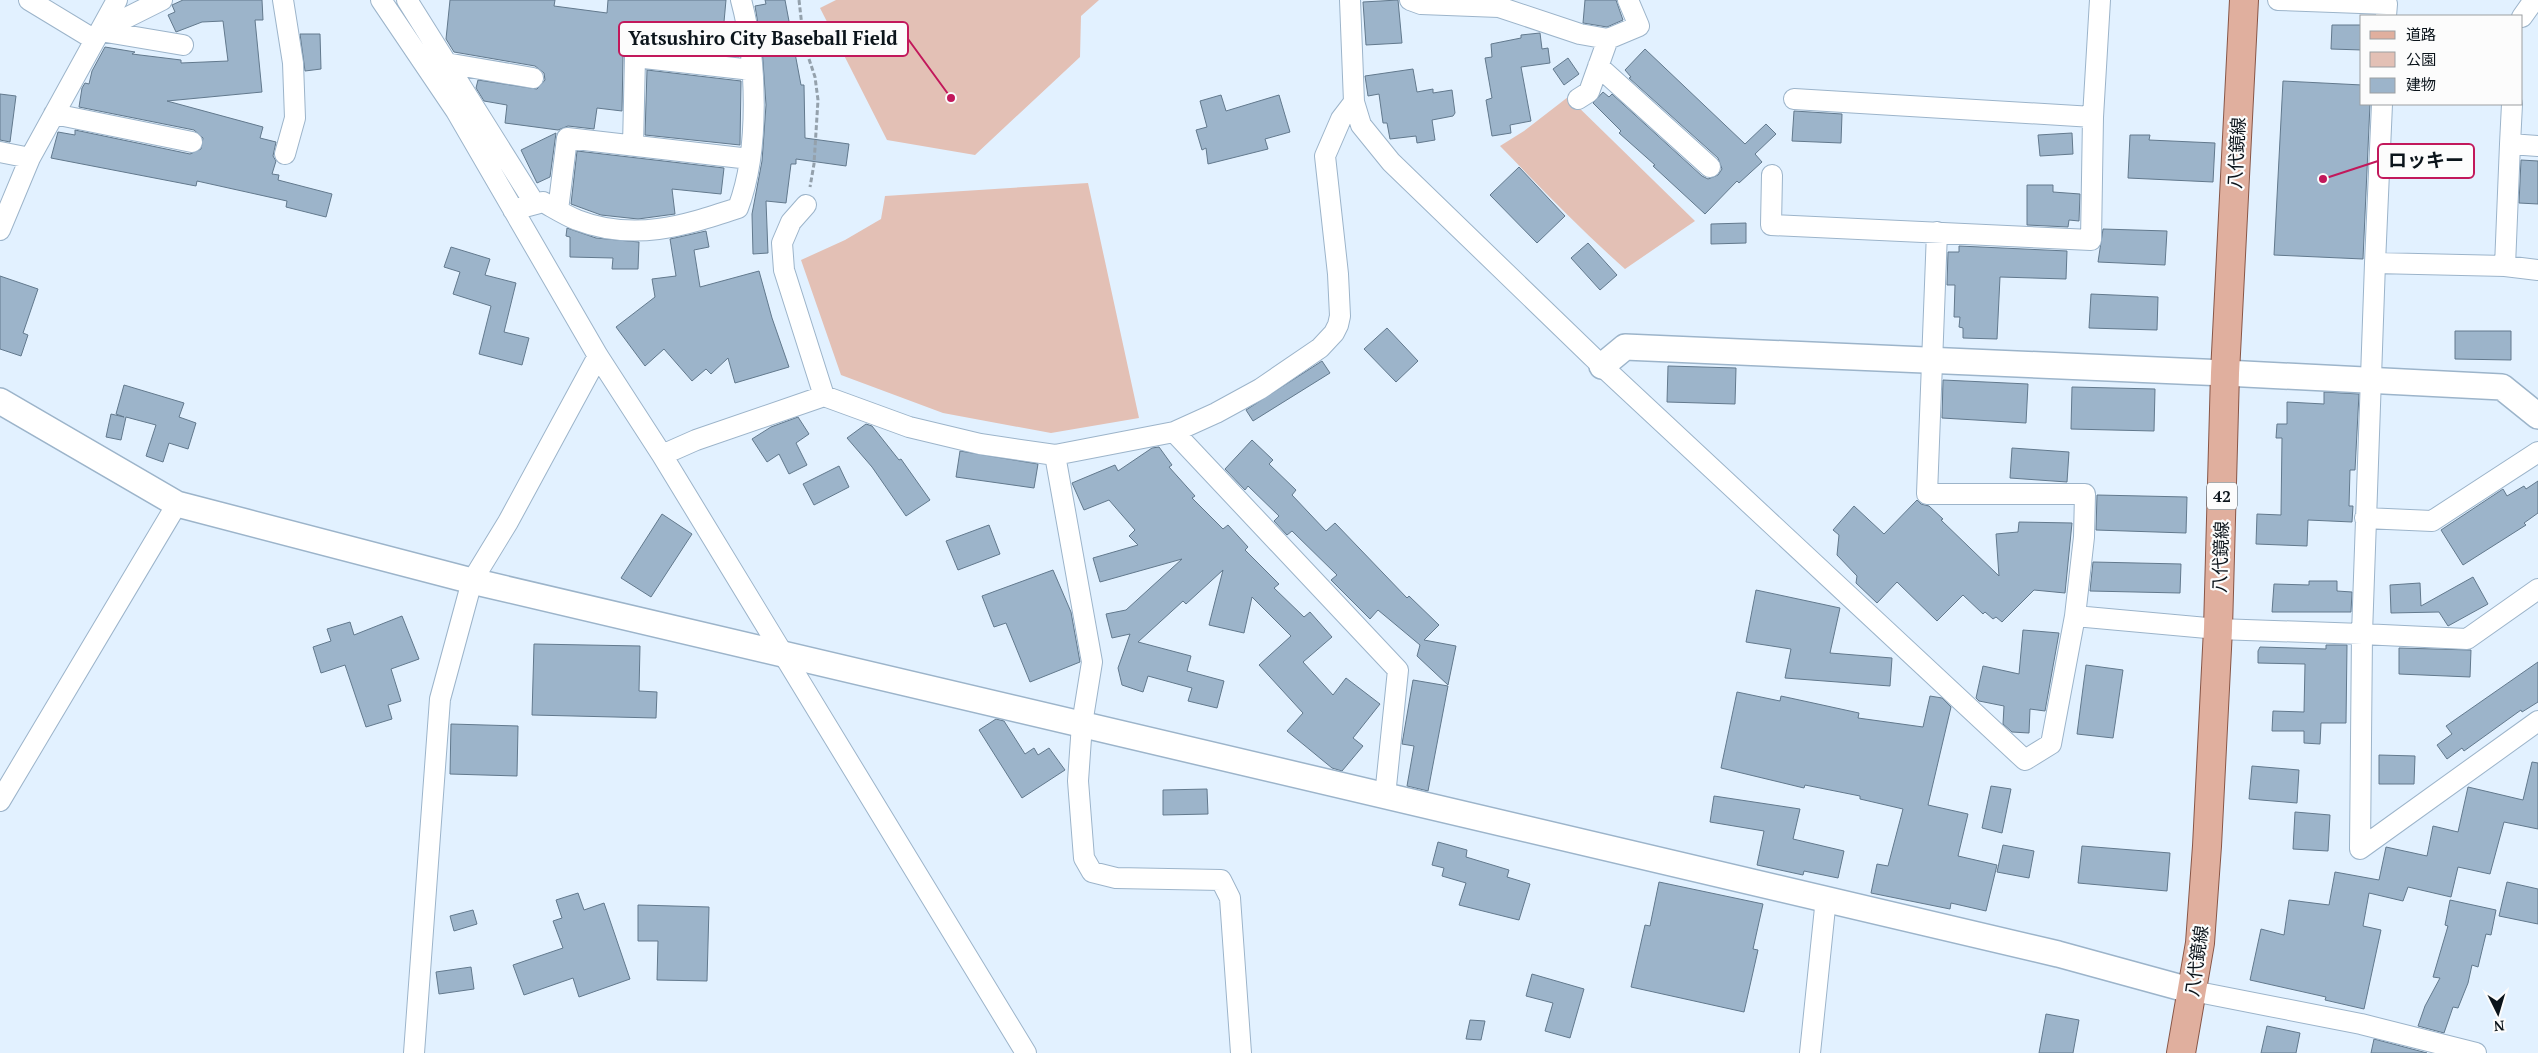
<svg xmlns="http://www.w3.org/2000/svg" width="2538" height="1053" viewBox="0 0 2538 1053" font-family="'PT Serif','Noto Sans JP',serif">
  <rect width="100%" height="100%" fill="#e2f1ff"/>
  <path fill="#e3c0b5" d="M 836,0 L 1099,0 L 1081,16 L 1080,57 L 975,155 L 887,140 L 820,8 Z
    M 1568,97 L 1695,221 L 1625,269 C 1581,230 1541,188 1500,146 L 1524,131 Z
    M 1088,183 L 1139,418 L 1051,433 L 943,413 L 841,375 L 801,260 L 845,240 L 881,219 L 885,196 Z"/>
  <path fill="#9cb4ca" stroke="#62798d" d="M 183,0 L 262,0 L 263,20 L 255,20 L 262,92 L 167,101 L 263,127 L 260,138 L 276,142 L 273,156 L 276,161 L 272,174 L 279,175 L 278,180 L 332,194 L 326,217 L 286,207 L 287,201 L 197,181 L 196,186 L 51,158 L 58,132 L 75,135 L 75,130 L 190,154 L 201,149 L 203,138 L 194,130 L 79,107 L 82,88 L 85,83 L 89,84 L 92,71 L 105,47 L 135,52 L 132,54 L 181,60 L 181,63 L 228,61 L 223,21 L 202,22 L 176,32 L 168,15 L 175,12 L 172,5 Z
    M 450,0 L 555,0 L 554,6 L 607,13 L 608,0 L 726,0 L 723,33 L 736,34 L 739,57 L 698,52 L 699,46 L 654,42 L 653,47 L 630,46 L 625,50 L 623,57 L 622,111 L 597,108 L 594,129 L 568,126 L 558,130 L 505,123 L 507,105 L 484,101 L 476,88 L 478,80 L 537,89 L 545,80 L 544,73 L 535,66 L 454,52 L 446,39 Z
    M 765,0 L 785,0 L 801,85 L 804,85 L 805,138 L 849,144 L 846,166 L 796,159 L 796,164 L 791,164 L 786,203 L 766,201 L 768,253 L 753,254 L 752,214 L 762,161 L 766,105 L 762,48 L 755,6 L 766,4 Z
    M 1398,0 L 1402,43 L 1366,45 L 1363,2 Z
    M 1585,0 L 1616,0 L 1623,20 L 1607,27 L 1583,23 Z
    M 2332,25 L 2362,25 L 2362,50 L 2331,49 Z
    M 1540,33 L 1542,49 L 1548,48 L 1550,63 L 1521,67 L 1531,121 L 1510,125 L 1511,133 L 1492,136 L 1486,100 L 1492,98 L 1485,58 L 1492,57 L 1491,44 L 1521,38 L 1521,35 Z
    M 300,34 L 320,34 L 321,69 L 305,71 Z
    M 1645,49 L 1745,144 L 1766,124 L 1776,134 L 1755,154 L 1762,162 L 1739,183 L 1737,181 L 1705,214 L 1653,166 L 1655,165 L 1619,133 L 1621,131 L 1593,103 L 1603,92 L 1609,97 L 1612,94 L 1702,176 L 1708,179 L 1718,175 L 1722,169 L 1718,158 L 1629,78 L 1631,77 L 1625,70 Z
    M 1568,58 L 1579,74 L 1564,85 L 1553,69 Z
    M 1413,69 L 1417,92 L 1433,89 L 1433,93 L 1452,90 L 1455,113 L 1453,116 L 1432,120 L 1435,140 L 1417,143 L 1416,136 L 1390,139 L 1387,123 L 1383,123 L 1379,94 L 1368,96 L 1365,76 Z
    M 647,70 L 741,81 L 740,145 L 645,135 Z
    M 2283,81 L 2362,85 L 2362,104 L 2370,104 L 2363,259 L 2274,255 Z
    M 0,94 L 16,96 L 10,142 L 0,140 Z
    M 1221,95 L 1226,111 L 1279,95 L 1290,132 L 1265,139 L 1268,149 L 1208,164 L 1206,148 L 1202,150 L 1196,130 L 1207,127 L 1200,101 Z
    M 1794,111 L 1842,114 L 1841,143 L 1792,141 Z
    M 556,133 L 550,177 L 537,183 L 521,150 Z
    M 2072,133 L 2073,154 L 2040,156 L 2038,135 Z
    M 2130,135 L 2150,135 L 2149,140 L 2215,143 L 2213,182 L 2128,178 Z
    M 577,151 L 724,168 L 721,194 L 672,189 L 675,214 L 638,219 L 601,215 L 571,204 Z
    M 2521,160 L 2538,161 L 2538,204 L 2519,203 Z
    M 1519,167 L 1565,216 L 1537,243 L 1490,195 Z
    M 2027,185 L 2053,185 L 2053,192 L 2080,194 L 2079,221 L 2069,220 L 2068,227 L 2027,225 Z
    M 1746,223 L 1746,243 L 1711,244 L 1711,224 Z
    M 567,228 L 596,238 L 639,242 L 638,269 L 612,269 L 613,258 L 570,257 L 570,237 L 566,236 Z
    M 2103,229 L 2167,231 L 2165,265 L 2098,262 Z
    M 706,231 L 709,247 L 694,250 L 700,287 L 759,271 L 772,318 L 789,367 L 735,383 L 728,358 L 711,374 L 706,369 L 692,381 L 664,349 L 645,366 L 616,327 L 655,297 L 652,279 L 676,276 L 670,239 Z
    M 1588,243 L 1617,275 L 1600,290 L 1571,258 Z
    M 1959,246 L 2067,251 L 2066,279 L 2000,277 L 1997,339 L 1963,338 L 1963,328 L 1959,327 L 1960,317 L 1954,317 L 1955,285 L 1947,285 L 1948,252 L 1959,252 Z
    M 451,247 L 490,259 L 485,275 L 516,283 L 504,332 L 529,338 L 522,365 L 479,354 L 491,306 L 453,294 L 460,272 L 444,267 Z
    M 0,276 L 38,289 L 23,333 L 28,335 L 21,356 L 0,349 Z
    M 2091,294 L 2158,297 L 2157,330 L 2089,328 Z
    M 1387,328 L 1418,361 L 1396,382 L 1364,349 Z
    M 2455,331 L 2511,331 L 2511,360 L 2455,359 Z
    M 1322,361 L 1330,373 L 1253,421 L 1246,410 Z
    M 1668,366 L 1736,368 L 1735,404 L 1667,402 Z
    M 1943,380 L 2028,384 L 2026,423 L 1942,418 Z
    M 124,385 L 184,403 L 179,417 L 196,423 L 188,449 L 169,443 L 163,462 L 146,456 L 156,425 L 126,417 L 121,440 L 106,437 L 111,414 L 124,417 L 116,414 Z
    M 2072,387 L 2155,389 L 2154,431 L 2071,429 Z
    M 2324,392 L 2359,394 L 2355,470 L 2350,470 L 2349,506 L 2353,506 L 2352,522 L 2308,520 L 2307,546 L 2256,544 L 2257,514 L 2281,515 L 2282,438 L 2276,438 L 2277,424 L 2287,424 L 2287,402 L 2324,404 Z
    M 798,417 L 809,434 L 796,443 L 807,465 L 789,474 L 779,454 L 767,462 L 752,439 L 771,427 Z
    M 866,424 L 872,426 L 899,460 L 901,459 L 930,500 L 906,516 L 872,467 L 847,438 Z
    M 1252,440 L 1273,460 L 1269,464 L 1296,490 L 1292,495 L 1326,531 L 1335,523 L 1407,598 L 1409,596 L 1439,625 L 1424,640 L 1456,646 L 1448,685 L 1417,656 L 1420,645 L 1378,610 L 1370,619 L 1331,580 L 1337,575 L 1292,531 L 1287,535 L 1274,521 L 1279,516 L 1248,486 L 1245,490 L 1225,469 Z
    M 1159,447 L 1172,465 L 1169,467 L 1195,496 L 1192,498 L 1223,529 L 1228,525 L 1248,547 L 1245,550 L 1279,584 L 1274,588 L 1304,617 L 1310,612 L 1332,637 L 1303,662 L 1333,695 L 1346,678 L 1380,704 L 1353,738 L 1363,746 L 1342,771 L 1332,768 L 1287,731 L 1303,713 L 1259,665 L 1291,636 L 1252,597 L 1244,633 L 1209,625 L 1223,570 L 1186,604 L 1183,601 L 1138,642 L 1191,656 L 1187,671 L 1224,681 L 1217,708 L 1188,701 L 1192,688 L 1148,676 L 1143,692 L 1122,685 L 1118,668 L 1130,634 L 1112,638 L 1106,614 L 1126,610 L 1182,559 L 1100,582 L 1093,558 L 1138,545 L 1129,536 L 1135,530 L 1109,500 L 1084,510 L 1072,483 L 1115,465 L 1118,471 L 1152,448 Z
    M 2012,448 L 2069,452 L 2067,482 L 2010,478 Z
    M 960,451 L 1038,464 L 1034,488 L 956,477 Z
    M 839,466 L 849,487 L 814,505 L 803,484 Z
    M 2538,481 L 2538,513 L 2524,523 L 2526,525 L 2463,565 L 2441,530 L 2503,489 L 2507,496 L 2524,486 L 2526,489 Z
    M 2097,495 L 2187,497 L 2186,533 L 2096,530 Z
    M 1917,500 L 1921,504 L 1929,506 L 1943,519 L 1941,520 L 1999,576 L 1996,534 L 2018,532 L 2019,522 L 2072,523 L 2065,593 L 2034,590 L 2002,622 L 1996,617 L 1993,619 L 1985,612 L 1983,614 L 1963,595 L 1937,621 L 1897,582 L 1877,603 L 1856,583 L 1857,576 L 1837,555 L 1839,535 L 1833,530 L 1854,506 L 1884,534 Z
    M 662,514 L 692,534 L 651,597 L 621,578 Z
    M 989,525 L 1000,554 L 958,570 L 946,541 Z
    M 2093,562 L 2181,564 L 2180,593 L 2090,591 Z
    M 1053,570 L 1071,612 L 1080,662 L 1030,682 L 1006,623 L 994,627 L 982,596 Z
    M 2473,577 L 2488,604 L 2448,626 L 2439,612 L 2391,613 L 2390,585 L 2420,583 L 2421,606 Z
    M 2309,581 L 2337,581 L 2337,591 L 2352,592 L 2351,612 L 2272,612 L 2274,584 L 2309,585 Z
    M 1756,590 L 1840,608 L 1830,653 L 1892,658 L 1890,686 L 1785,678 L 1791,649 L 1746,642 Z
    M 402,616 L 419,659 L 391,669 L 401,701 L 388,705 L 392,719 L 366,727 L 345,665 L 321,673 L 313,647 L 331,641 L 327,629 L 350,622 L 354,635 Z
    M 2023,630 L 2059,633 L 2045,711 L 2030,709 L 2029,733 L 2012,732 L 2003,724 L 2004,706 L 1979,701 L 1976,698 L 1983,666 L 2019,674 Z
    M 534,644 L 640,646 L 639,691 L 657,692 L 656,718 L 532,715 Z
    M 2326,645 L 2347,645 L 2346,723 L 2321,723 L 2320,744 L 2304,743 L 2304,731 L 2272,731 L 2273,711 L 2304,712 L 2305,664 L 2258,663 L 2258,651 L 2260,647 L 2326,649 Z
    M 2399,648 L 2471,650 L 2470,677 L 2399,674 Z
    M 2538,662 L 2538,702 L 2522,712 L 2521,710 L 2464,751 L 2462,748 L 2447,759 L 2437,745 L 2452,734 L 2446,726 Z
    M 2086,665 L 2123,670 L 2113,738 L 2077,734 Z
    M 1413,680 L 1448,686 L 1428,791 L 1407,786 L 1414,746 L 1402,744 Z
    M 1737,692 L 1780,701 L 1781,696 L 1859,713 L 1858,718 L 1923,727 L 1930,696 L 1942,698 L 1951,707 L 1928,805 L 1968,814 L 1958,856 L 1997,865 L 1986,911 L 1951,903 L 1950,909 L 1871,893 L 1877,864 L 1888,866 L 1903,809 L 1860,799 L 1860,796 L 1805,785 L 1804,788 L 1721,768 Z
    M 996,719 L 1004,721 L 1025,754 L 1034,748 L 1038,755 L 1049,748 L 1065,770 L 1022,798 L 979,730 Z
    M 451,724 L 518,726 L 517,776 L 450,774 Z
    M 2379,755 L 2415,756 L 2414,784 L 2379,784 Z
    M 2532,762 L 2538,763 L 2538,829 L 2504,822 L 2490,874 L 2458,867 L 2451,897 L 2408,887 L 2403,901 L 2369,893 L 2363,926 L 2381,930 L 2364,1009 L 2325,1000 L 2326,997 L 2250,980 L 2261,929 L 2284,935 L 2289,900 L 2329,905 L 2335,872 L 2379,880 L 2386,847 L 2427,856 L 2433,826 L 2458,832 L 2468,787 L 2523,800 Z
    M 2252,766 L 2299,770 L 2297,803 L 2249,799 Z
    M 1991,786 L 2011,789 L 2002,833 L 1982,828 Z
    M 1207,789 L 1208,814 L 1163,815 L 1163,790 Z
    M 1714,796 L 1800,809 L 1793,839 L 1844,851 L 1838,878 L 1804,871 L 1803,875 L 1757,865 L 1764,831 L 1710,822 Z
    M 2295,812 L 2330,815 L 2328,851 L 2293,849 Z
    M 1438,842 L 1467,850 L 1466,857 L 1509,870 L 1507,877 L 1530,884 L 1519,920 L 1459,905 L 1466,883 L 1442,876 L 1444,868 L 1432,865 Z
    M 2003,845 L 2034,851 L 2029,878 L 1997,872 Z
    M 2082,846 L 2170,853 L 2167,891 L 2078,883 Z
    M 1659,882 L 1763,904 L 1753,949 L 1758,950 L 1744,1012 L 1631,987 L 1645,925 L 1650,926 Z
    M 2507,882 L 2538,889 L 2538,924 L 2499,916 Z
    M 578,893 L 584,910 L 604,903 L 630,979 L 579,997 L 573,978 L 524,995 L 513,965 L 563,948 L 553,921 L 562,918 L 556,900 Z
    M 2450,900 L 2496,910 L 2491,935 L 2486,934 L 2478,967 L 2472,965 L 2468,983 L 2458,1008 L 2453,1007 L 2444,1033 L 2418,1026 L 2425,1006 L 2440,978 L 2433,977 L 2448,926 L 2445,925 Z
    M 638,905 L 709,907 L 707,981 L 657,980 L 658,941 L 638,941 Z
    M 473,910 L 477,924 L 454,931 L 450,916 Z
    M 471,967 L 474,989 L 439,994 L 436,972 Z
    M 1532,974 L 1584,989 L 1570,1038 L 1545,1031 L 1553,1003 L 1526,996 Z
    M 2046,1014 L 2079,1020 L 2073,1053 L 2039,1053 Z
    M 1470,1020 L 1485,1021 L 1481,1040 L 1466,1039 Z
    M 2267,1026 L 2300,1033 L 2296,1053 L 2261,1053 Z
    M 2374,1039 L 2427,1053 L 2371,1053 Z"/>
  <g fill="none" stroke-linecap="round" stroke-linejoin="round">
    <g stroke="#9cb4ca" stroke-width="22">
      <path id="minor" d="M 29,0 L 95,40
        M 283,0 L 293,63 L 295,118 L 285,154
        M 381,0 L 456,111 L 598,356 L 662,455 L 1026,1053
        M 407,0 L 535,204
        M 1350,0 L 1354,102 L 1361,125 L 1391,162 L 1602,366 L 2025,760 L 2051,744 L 2075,616
        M 1410,0 L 1421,4 L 1499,7 L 1580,34 L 1608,39
        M 2278,0 L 2387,4 L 2386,16
        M 2522,17 L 2534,0
        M 100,31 L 183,45
        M 100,31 L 162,0
        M 446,63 L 533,78
        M 1598,66 L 1710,167
        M 1578,99 L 1589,92 L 1608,39 L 1639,26 L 1628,0
        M 1794,99 L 2093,117
        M 54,114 L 192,142
        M 2510,144 L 2512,104
        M 633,146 L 635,57 L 752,70
        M 0,152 L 30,158
        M 1772,175 L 1771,225 L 2091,240 L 2093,117 L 2100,0
        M 806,205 L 791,222 L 782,243 L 784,270 L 824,396
        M 513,210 L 543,202 C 554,208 565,215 577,220 C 634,242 683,226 738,208 C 760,150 757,59 741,0
        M 558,210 L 567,138 L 750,159
        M 0,230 L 30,158 L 117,0
        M 1937,232 L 1927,494 L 2085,494 L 2084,537 L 2075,616 L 2218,629 L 2362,634 L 2375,263 L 2505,266 L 2510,144 L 2538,146
        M 2375,263 L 2382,104
        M 2505,266 L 2538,270
        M 1174,432 L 1398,670 L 1385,796
        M 662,455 L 696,440 L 824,396 L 909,427 L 980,444 L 1055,455 L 1174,432 L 1216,413 L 1260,389 L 1320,348 L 1334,333 L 1338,325 L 1340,316 L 1338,274 L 1325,156 L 1341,119 L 1354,102
        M 1055,455 L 1092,662 L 1082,724 L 1078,781 L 1084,858 L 1092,872 L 1116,878 L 1221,880 L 1230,898 L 1241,1053
        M 2365,518 L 2432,521 L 2538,452
        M 2538,589 L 2467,639 L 2362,634 L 2360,849 L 2538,721
        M 0,801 L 177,504
        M 2193,991 L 2361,1024 L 2476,1053
        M 414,1053 L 440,699 L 472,581 L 508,522 L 598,356
        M 1810,1053 L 1826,898"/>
    </g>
    <g stroke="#9cb4ca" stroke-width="28">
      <path id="tertiary" d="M 1602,366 L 1625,347 L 2225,373 L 2502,387 L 2538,416
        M 0,401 L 177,504 L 472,581 L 2058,954 L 2193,991"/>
    </g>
    <g stroke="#885647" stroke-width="30">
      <path id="primary" d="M 2181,1053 L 2200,943 L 2207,846 L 2218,629 L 2225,373 L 2244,0"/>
    </g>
    <path stroke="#94a1ac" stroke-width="3" stroke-dasharray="5 2.5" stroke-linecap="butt" d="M 799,0 L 804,44 L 815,77 L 818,100 L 814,164 L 810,187"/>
    <use href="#minor" stroke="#fff" stroke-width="20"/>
    <use href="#tertiary" stroke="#fff" stroke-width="25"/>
    <use href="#primary" stroke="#e0af9e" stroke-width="28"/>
  </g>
  <g text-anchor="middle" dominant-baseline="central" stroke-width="4.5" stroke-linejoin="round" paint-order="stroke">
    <rect fill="#fcfcfc" stroke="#535a5e" stroke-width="1" x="2207" y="482.5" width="30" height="27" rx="4"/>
    <g font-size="16" font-weight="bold" fill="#0b141b">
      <text x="2222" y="496">42</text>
    </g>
    <g font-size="18" fill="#0b141b" stroke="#fcfcfc">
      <text transform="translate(2236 153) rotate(-87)">八代鏡線</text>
      <text transform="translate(2220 557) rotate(-88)">八代鏡線</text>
      <text transform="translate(2196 961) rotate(-82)">八代鏡線</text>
    </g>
  </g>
  <path fill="none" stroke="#c2185b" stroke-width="2" d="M951 98L908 39M2323 179L2378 161"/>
  <g fill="#c2185b" stroke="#fcfcfc" stroke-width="2">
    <circle cx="951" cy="98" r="5"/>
    <circle cx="2323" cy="179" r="5"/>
  </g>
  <g fill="#fcfcfc" stroke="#c2185b" stroke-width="2">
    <rect x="619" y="22" width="289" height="34" rx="5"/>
    <rect x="2378" y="144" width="96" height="34" rx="5"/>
  </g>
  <g font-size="19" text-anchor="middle" font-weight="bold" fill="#0b141b">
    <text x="763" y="45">Yatsushiro City Baseball Field</text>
    <text x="2426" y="167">ロッキー</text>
  </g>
  <rect x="2360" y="15" width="162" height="90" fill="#fcfcfc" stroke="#9c9fa2"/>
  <rect x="2370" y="31" width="25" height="8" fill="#e0af9e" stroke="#9c9fa2"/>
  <text x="2406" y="40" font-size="15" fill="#0b141b">道路</text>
  <rect x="2370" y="52" width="25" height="15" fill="#e3c0b5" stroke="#9c9fa2"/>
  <text x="2406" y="65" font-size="15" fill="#0b141b">公園</text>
  <rect x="2370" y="78" width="25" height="15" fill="#9cb4ca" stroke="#9c9fa2"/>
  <text x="2406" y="90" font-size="15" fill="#0b141b">建物</text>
  <g transform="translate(2498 1013) rotate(175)" stroke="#fcfcfc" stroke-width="4" paint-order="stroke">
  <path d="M0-4L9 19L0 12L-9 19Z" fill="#0b141b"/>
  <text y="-8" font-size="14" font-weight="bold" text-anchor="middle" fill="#0b141b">N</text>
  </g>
</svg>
